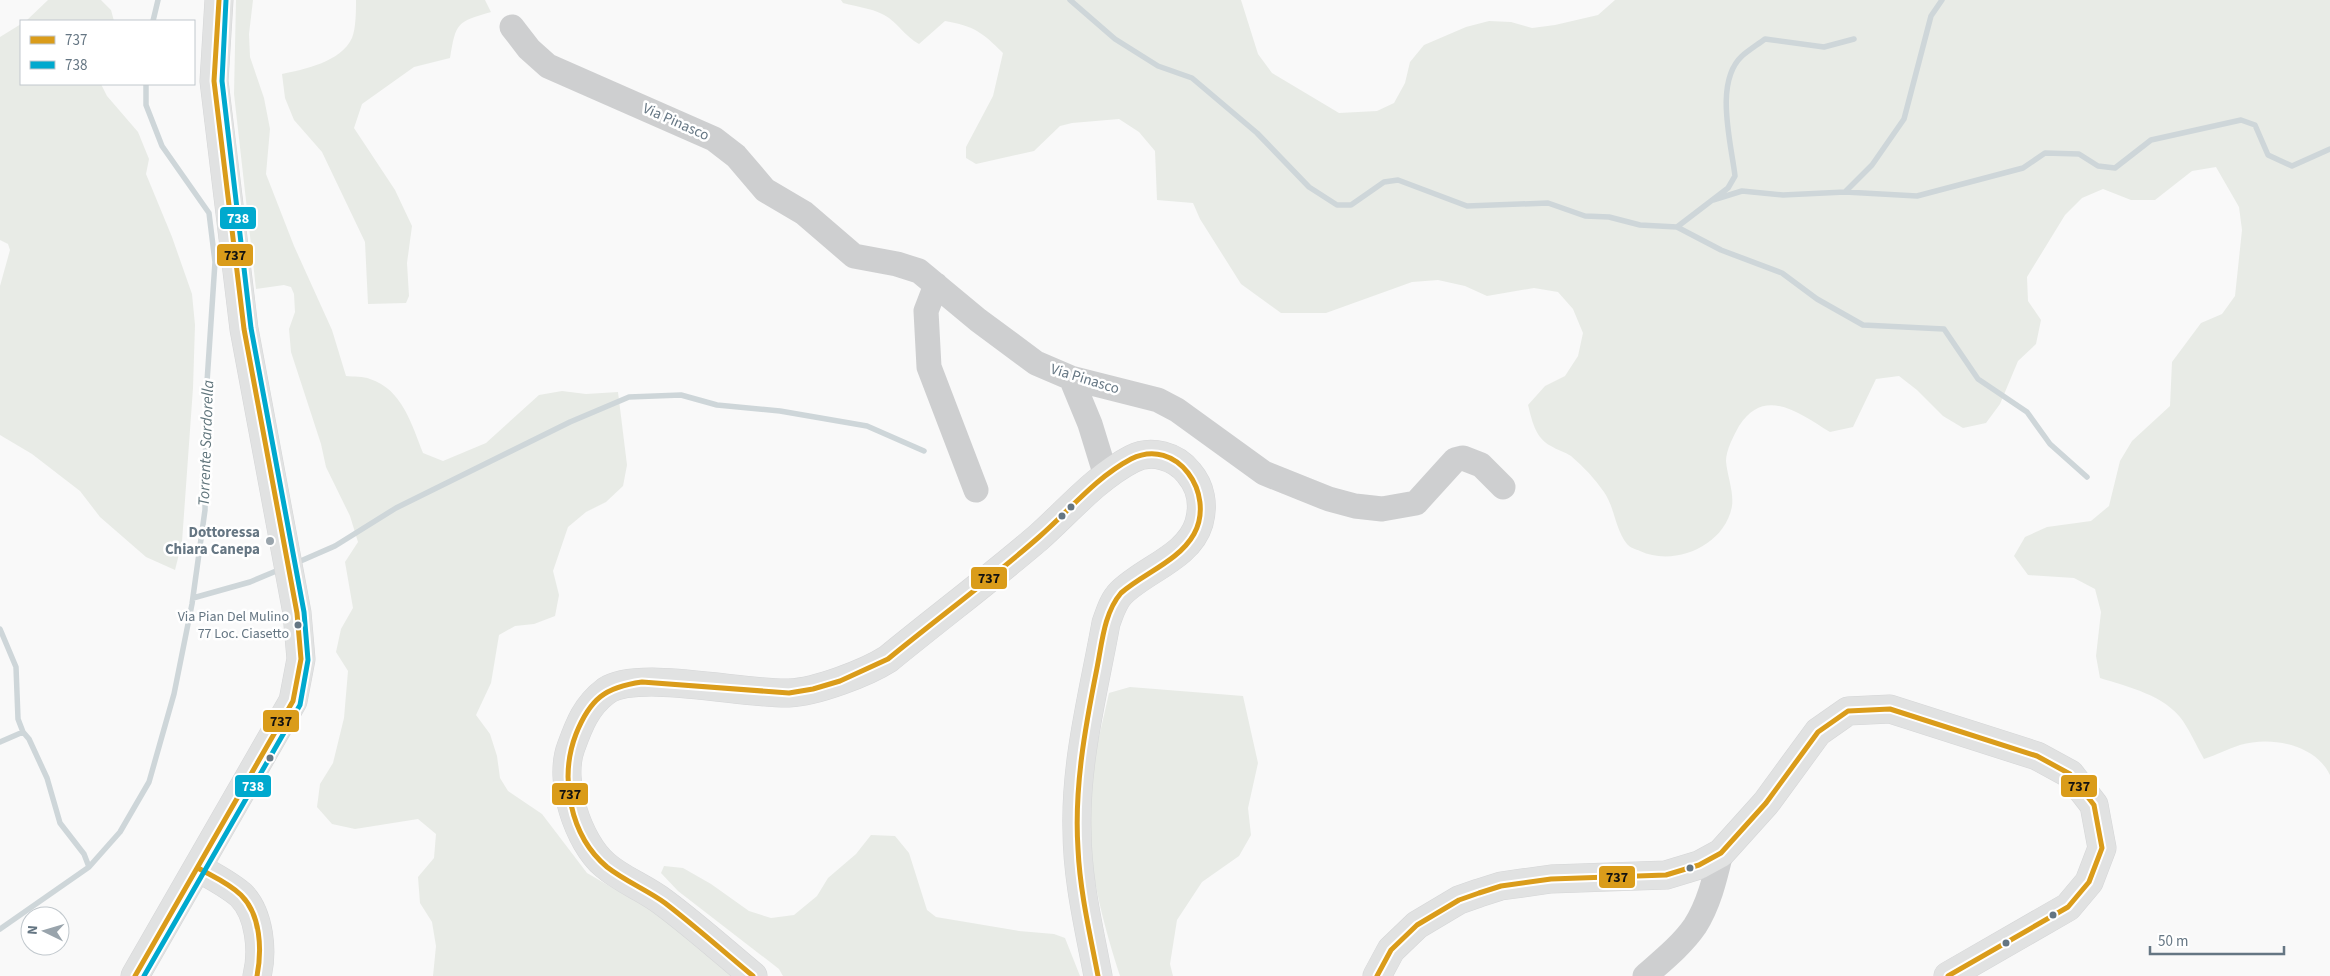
<svg xmlns="http://www.w3.org/2000/svg" width="2330" height="976" viewBox="0 0 2330 976" font-family="'Source Sans 3',sans-serif">
  <rect width="100%" height="100%" fill="#f9f9f9"/>
  <path fill="#e8ebe6" d="M 48,0 L 101,0 L 111,10 L 114,21 L 26,21 Z
    M 236,0 L 253,0 L 249,34 L 250,57 L 264,98 L 270,129 L 266,174 L 294,246 L 332,330 L 346,376 C 354,377 363,376 370,379 C 402,389 412,425 423,453 L 443,461 L 486,443 L 539,395 L 562,391 L 586,394 L 618,392 L 627,465 L 623,486 L 606,502 L 586,512 L 568,527 L 553,571 L 559,595 L 555,616 L 534,624 L 515,626 L 499,635 L 491,683 L 476,715 L 490,734 L 497,756 L 500,778 L 508,791 L 542,814 L 587,873 L 673,923 L 737,976 L 433,976 L 436,946 L 432,922 L 420,903 L 418,877 L 434,858 L 436,834 L 418,819 L 355,829 L 332,824 L 317,807 L 320,784 L 333,763 L 344,718 L 348,671 L 336,652 L 341,629 L 353,608 L 345,562 L 358,542 L 350,516 L 326,467 L 321,444 L 291,352 L 289,329 L 295,312 L 294,294 L 291,287 L 284,285 L 256,289 L 234,94 Z
    M 356,0 L 485,0 L 491,12 C 456,22 456,23 450,58 L 414,67 L 362,104 L 354,128 L 395,190 L 412,226 L 407,263 L 409,296 L 406,303 L 368,304 L 365,242 L 322,152 L 294,120 L 285,98 L 282,74 C 305,69 341,62 352,38 C 356,28 356,11 356,0 Z
    M 841,0 L 1241,0 L 1258,54 L 1272,73 L 1339,113 L 1377,111 L 1394,103 L 1405,83 L 1410,62 L 1424,45 L 1466,27 L 1489,21 L 1511,22 L 1532,28 L 1555,25 L 1598,15 L 1615,0 L 2330,0 L 2330,775 C 2315,744 2271,736 2240,745 C 2228,749 2216,755 2204,759 C 2197,747 2191,733 2183,721 C 2165,695 2128,687 2100,678 L 2096,656 L 2101,612 L 2095,589 L 2074,578 L 2028,575 L 2014,556 L 2025,537 L 2047,527 L 2091,521 L 2109,506 L 2120,461 L 2132,441 L 2170,406 L 2172,362 L 2201,323 L 2222,314 L 2235,296 L 2242,230 L 2239,207 L 2216,167 L 2192,171 L 2155,200 L 2131,200 L 2103,189 L 2082,198 L 2065,215 L 2027,277 L 2028,301 L 2041,320 L 2036,344 L 2018,361 L 2000,404 L 1986,423 L 1963,428 L 1943,416 L 1917,390 L 1899,376 L 1876,379 L 1853,427 L 1830,432 C 1800,414 1765,385 1739,426 C 1734,435 1726,450 1726,461 C 1727,475 1734,492 1732,506 C 1725,546 1674,567 1640,551 C 1636,549 1630,548 1627,544 C 1615,529 1615,508 1604,492 C 1595,479 1584,467 1571,456 C 1565,452 1557,450 1551,446 C 1535,438 1532,420 1528,405 L 1545,386 L 1565,376 L 1578,356 L 1583,333 L 1573,309 L 1558,292 L 1534,288 L 1487,296 L 1465,286 L 1438,280 L 1412,282 L 1326,313 L 1281,313 L 1241,284 L 1200,219 L 1193,203 L 1157,200 L 1155,151 L 1139,132 L 1119,119 L 1072,123 L 1060,126 L 1034,151 L 976,164 L 966,158 L 966,147 L 993,96 L 1003,53 C 982,32 974,26 945,21 L 919,44 C 906,37 900,26 889,18 C 877,9 858,7 843,3 Z
    M 21,24 L 21,84 L 101,84 L 107,96 L 138,132 L 149,159 L 146,174 L 172,237 L 192,294 L 195,325 L 193,388 L 182,542 L 175,570 L 146,557 L 100,517 L 80,491 L 32,454 L 0,435 L 0,286 L 10,250 L 8,244 L 0,240 L 0,37 Z
    M 1130,687 L 1243,696 L 1258,763 L 1248,808 L 1251,835 L 1239,856 L 1202,882 L 1177,920 L 1170,964 L 1173,976 L 1120,976 C 1101,917 1085,856 1090,794 C 1092,760 1102,726 1109,693 Z
    M 871,835 L 895,836 L 909,853 L 927,910 L 936,917 L 1019,931 L 1054,934 L 1065,938 L 1080,976 L 783,976 L 779,969 L 678,891 L 661,873 L 664,866 L 683,868 L 711,884 L 749,911 L 771,918 L 794,915 L 817,896 L 828,878 L 856,854 Z"/>
  <g fill="none" stroke-linecap="round" stroke-linejoin="round">
    <path stroke="#ced6d9" stroke-width="5.5" d="M 1070,0 L 1115,39 L 1158,66 L 1192,78 L 1257,133 L 1309,187 L 1337,205 L 1351,205 L 1384,182 L 1398,180 L 1467,206 L 1548,203 L 1585,216 L 1609,217 L 1640,225 L 1677,227 L 1721,250 L 1782,273 L 1817,299 L 1863,325 L 1944,329 L 1978,379 L 2027,412 L 2050,444 L 2087,477
      M 153,21 L 158,0
      M 1845,192 L 1872,165 L 1904,119 L 1931,16 L 1942,0
      M 1713,200 L 1742,191 L 1783,195 L 1845,192 L 1917,196 L 2023,168 L 2045,153 L 2079,154 L 2098,166 L 2115,168 L 2151,140 L 2241,120 L 2255,125 L 2268,155 L 2292,166 L 2330,149
      M 1677,227 L 1728,188 L 1735,176 C 1731,142 1714,82 1742,56 C 1749,50 1757,45 1765,39 L 1824,47 L 1854,39
      M 296,563 L 335,546 L 396,508 L 570,422 L 629,397 L 681,395 L 717,405 L 780,411 L 867,426 L 924,451
      M 193,598 L 250,582 L 281,569
      M 0,629 L 16,667 L 18,719 L 23,732 L 29,739 L 47,778 L 60,823 L 84,854 L 89,867
      M 0,742 L 23,732
      M 0,929 L 89,867 L 120,832 L 149,782 L 174,694 L 192,604 L 205,510 L 206,397 L 215,262 L 209,213 L 162,146 L 146,105 L 146,84"/>
    <g stroke="#d5d6d7" stroke-width="29">
      <path id="major" d="M 198,868 C 213,876 228,884 241,895 C 260,914 263,952 257,976
        M 135,976 L 293,701 L 301,659 L 297,613 L 244,329 L 214,81 L 219,0
        M 753,976 C 723,951 694,925 663,902 C 645,888 622,880 605,865 C 578,842 558,781 571,747 C 579,725 586,706 606,691 C 638,669 747,695 789,693 C 816,692 866,673 888,659 C 938,618 990,579 1039,537 C 1068,511 1097,477 1132,459 C 1151,449 1176,456 1189,473 C 1201,487 1204,505 1199,523 C 1189,557 1145,569 1121,593 C 1113,601 1110,612 1106,623 C 1094,690 1075,761 1077,830 C 1077,879 1089,928 1098,976
        M 1377,976 L 1391,950 L 1417,925 L 1459,900 L 1479,893 L 1501,886 L 1551,879 L 1666,875 L 1699,865 L 1721,853 L 1766,803 L 1818,732 L 1848,711 L 1890,709 L 2037,756 L 2070,774 L 2094,805 L 2102,848 L 2089,882 L 2068,907 L 1948,976"/>
    </g>
    <path stroke="#cecfd0" stroke-width="25" d="M 512,27 L 529,49 L 548,66 L 714,139 L 736,156 L 765,190 L 804,213 L 854,256 L 897,264 L 919,271 L 978,320 L 1036,363 L 1071,378 L 1158,400 L 1177,410 L 1264,473 L 1329,499 L 1355,506 L 1382,509 L 1416,503 L 1455,460 L 1463,458 L 1481,465 L 1503,487
      M 936,285 L 926,311 L 929,367 L 976,490
      M 1071,378 L 1090,424 L 1106,476
      M 1645,976 C 1662,961 1682,945 1695,926 C 1709,904 1715,878 1721,853"/>
    <use href="#major" stroke="#e1e2e2" stroke-width="28"/>
    <g stroke="#fff" stroke-width="9">
      <path id="bus-1" d="M 198,868 C 212,876 229,883 241,895 C 261,915 262,950 257,976
        M 135,976 L 293,701 L 301,659 L 297,613 L 244,329 L 214,81 L 219,0
        M 753,976 C 724,952 695,926 665,903 C 647,890 625,881 607,867 C 570,836 559,778 576,734 C 590,699 605,687 642,682 L 789,693 L 813,689 L 840,681 L 888,659 C 938,618 990,580 1039,537 C 1069,511 1095,478 1131,459 C 1177,436 1216,494 1194,534 C 1179,561 1144,573 1121,593 C 1104,613 1102,643 1097,668 C 1085,728 1074,788 1078,849 C 1080,892 1090,934 1098,976
        M 1377,976 L 1391,950 L 1417,925 L 1459,900 L 1479,893 L 1501,886 L 1551,879 L 1666,875 L 1699,865 L 1721,853 L 1766,803 L 1818,732 L 1848,711 L 1890,709 L 2037,756 L 2070,774 L 2094,805 L 2102,848 L 2089,882 L 2068,907 L 1948,976"/>
    </g>
    <g stroke="#fff" stroke-width="9">
      <path id="bus-2" d="M 144,976 L 300,705 L 308,660 L 304,612 L 251,328 L 222,81 L 226,0"/>
    </g>
    <use href="#bus-1" stroke="#da9c1a" stroke-width="5"/>
    <use href="#bus-2" stroke="#00a9ce" stroke-width="5"/>
  </g>
  <g fill="#657683" stroke="#fff" stroke-width="2">
    <circle cx="1071" cy="507" r="4.5"/>
    <circle cx="1062" cy="516" r="4.5"/>
    <circle cx="298" cy="625" r="4.5"/>
    <circle cx="270" cy="758" r="4.5"/>
    <circle cx="1690" cy="868" r="4.5"/>
    <circle cx="2053" cy="915" r="4.5"/>
    <circle cx="2006" cy="943" r="4.5"/>
  </g>
  <circle fill="#99a4ac" stroke="#fff" stroke-width="2" cx="270" cy="541" r="5"/>
  <g text-anchor="middle" dominant-baseline="central" stroke-width="5" stroke-linejoin="round" paint-order="stroke">
    <g font-size="14" fill="#657683" stroke="#fff" text-anchor="end">
      <text x="289" y="617">Via Pian Del Mulino<tspan x="289" dy="17">77 Loc. Ciasetto</tspan></text>
    </g>
    <g font-size="15" fill="#657683" stroke="#fff">
      <text transform="translate(676 122) rotate(24)">Via Pinasco</text>
      <text transform="translate(1085 379) rotate(17)">Via Pinasco</text>
    </g>
    <g font-size="15" font-weight="bold" fill="#657683" stroke="#fff" text-anchor="end">
      <text x="260" y="532">Dottoressa<tspan x="260" dy="17">Chiara Canepa</tspan></text>
    </g>
    <g font-size="16" font-style="italic" fill="#60757c" stroke="#fff">
      <text transform="translate(206 443) rotate(-88)">Torrente Sardorella</text>
    </g>
  </g>
  <g stroke="#fff" stroke-width="2">
    <rect x="219" y="206" width="38" height="24" rx="5" fill="#00a9ce"/>
    <rect x="216" y="243" width="38" height="24" rx="5" fill="#da9c1a"/>
    <rect x="970" y="566" width="38" height="24" rx="5" fill="#da9c1a"/>
    <rect x="262" y="709" width="38" height="24" rx="5" fill="#da9c1a"/>
    <rect x="2060" y="774" width="38" height="24" rx="5" fill="#da9c1a"/>
    <rect x="234" y="774" width="38" height="24" rx="5" fill="#00a9ce"/>
    <rect x="551" y="782" width="38" height="24" rx="5" fill="#da9c1a"/>
    <rect x="1598" y="865" width="38" height="24" rx="5" fill="#da9c1a"/>
  </g>
  <g font-size="14" text-anchor="middle" font-weight="bold" fill="#fff">
    <text x="238" y="223">738</text>
    <text x="253" y="791">738</text>
  </g>
  <g font-size="14" text-anchor="middle" font-weight="bold" fill="#111">
    <text x="235" y="260">737</text>
    <text x="989" y="583">737</text>
    <text x="281" y="726">737</text>
    <text x="2079" y="791">737</text>
    <text x="570" y="799">737</text>
    <text x="1617" y="882">737</text>
  </g>
  <rect x="20" y="20" width="175" height="65" fill="#ffffff" stroke="#c1c8cd"/>
  <rect x="30" y="36" width="25" height="8" fill="#da9c1a" stroke="#c1c8cd"/>
  <text x="65" y="45" font-size="15" fill="#657683">737</text>
  <rect x="30" y="61" width="25" height="8" fill="#00a9ce" stroke="#c1c8cd"/>
  <text x="65" y="70" font-size="15" fill="#657683">738</text>
  <g transform="translate(45 931) rotate(275)"><circle r="24" fill="#ffffff" stroke="#c1c8cd"/>
  <path d="M0-4L9 19L0 12L-9 19Z" fill="#99a4ac"/>
  <text y="-8" font-size="14" font-weight="bold" text-anchor="middle" fill="#657683">N</text>
  </g>
  <path d="M2150 946v8h134v-8" fill="none" stroke="#657683" stroke-width="2.5"/>
  <text x="2158" y="946" font-size="15" fill="#657683" stroke="#ffffff" stroke-width="4" paint-order="stroke">50 m</text>
</svg>
